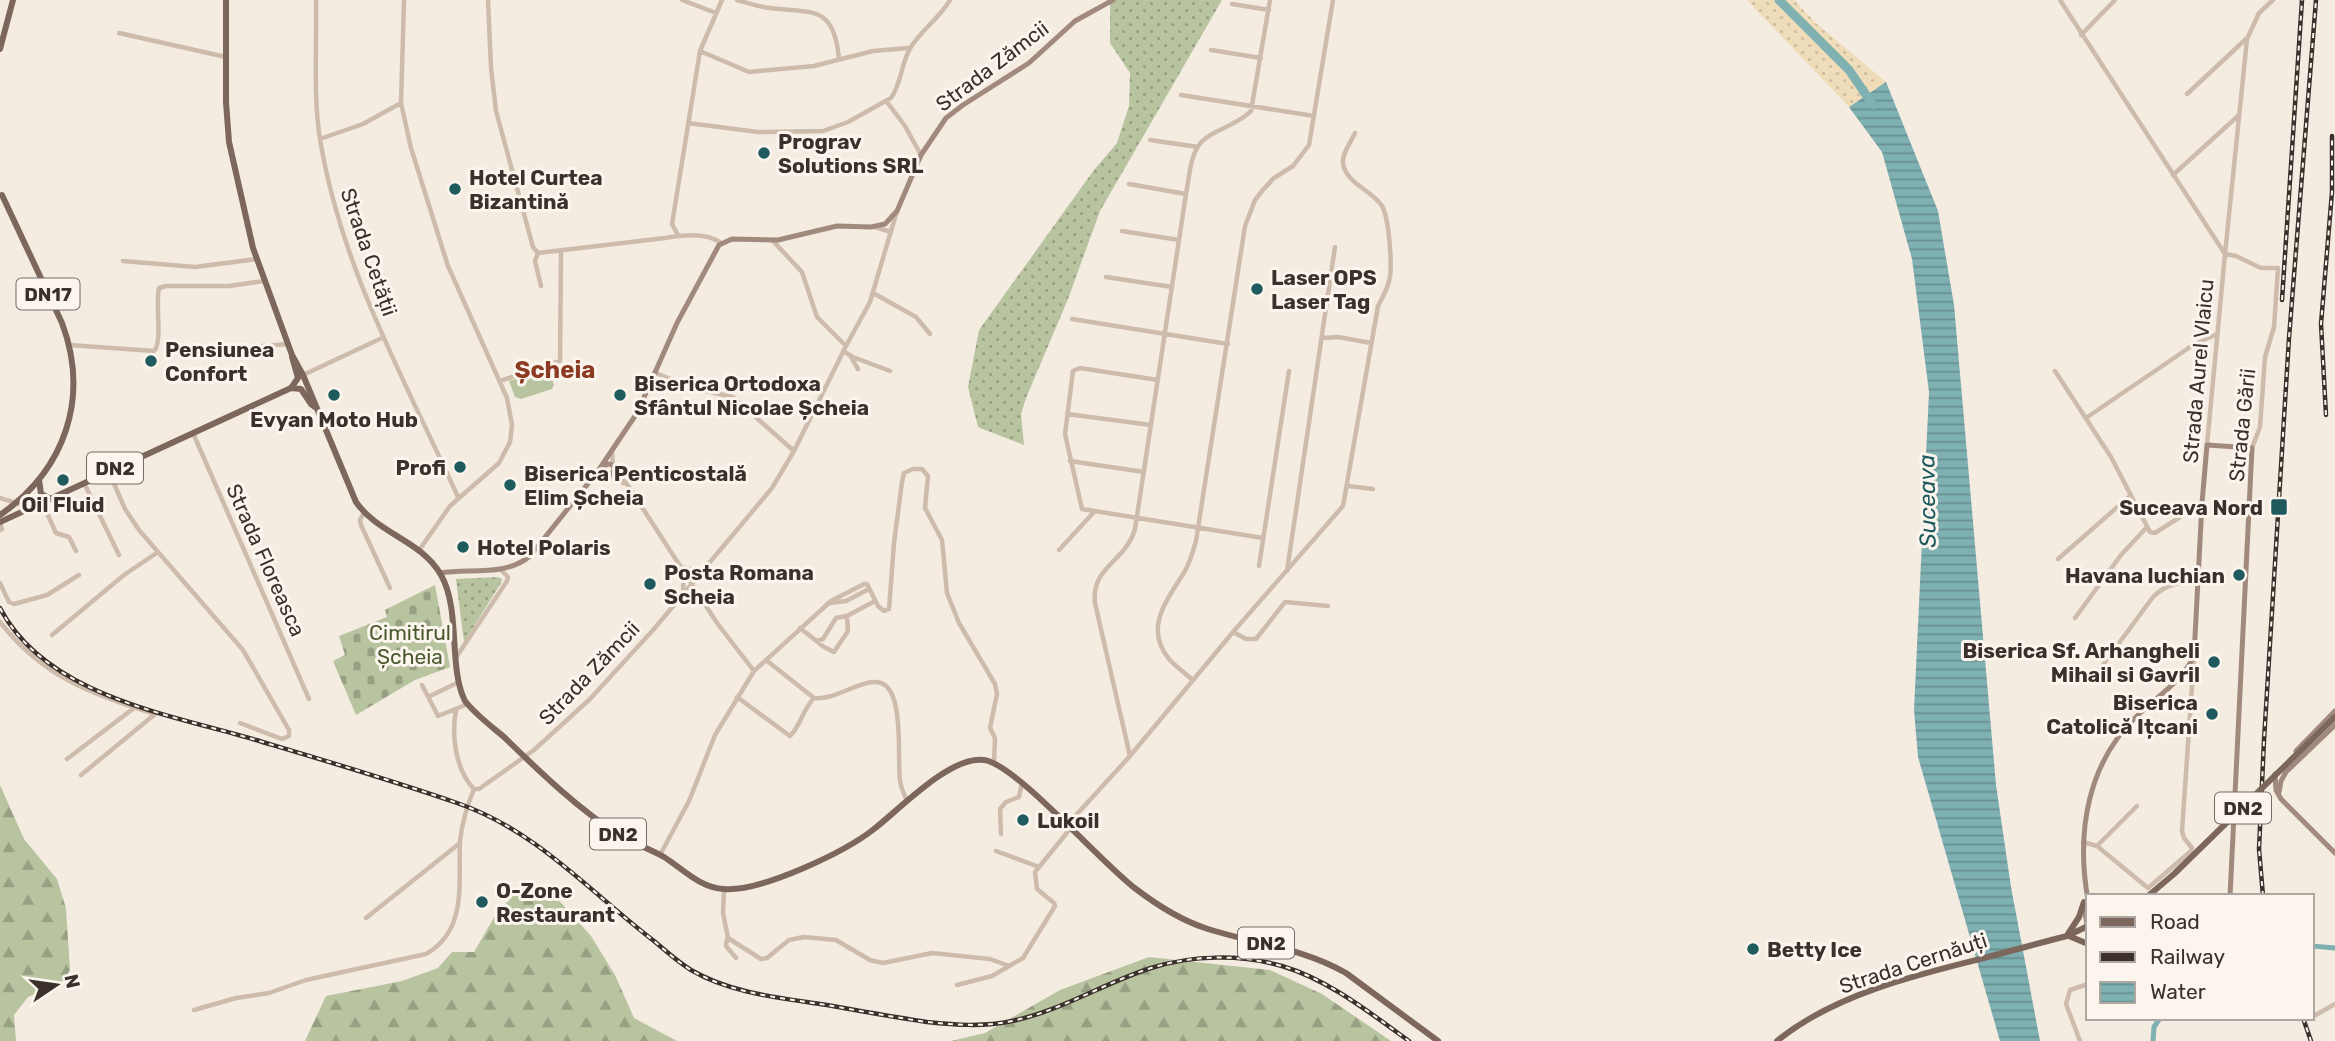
<svg xmlns="http://www.w3.org/2000/svg" width="2335" height="1041" viewBox="0 0 2335 1041" font-family="Rubik,sans-serif">
  <defs>
    <pattern id="grass-dots" width="8" height="8" patternUnits="userSpaceOnUse" patternTransform="scale(1.75)"><rect width="8" height="8" fill="#b8c4a0"/><path d="M2 2h.1M6 6h.1" fill="none" stroke="#97a083" stroke-width="1.8" stroke-linecap="round"/></pattern>
    <pattern id="forest-firs" width="22" height="20" patternUnits="userSpaceOnUse" patternTransform="scale(1.75)"><rect width="22" height="20" fill="#b8c4a0"/><path d="M5 1l3.5 6h-7zM16 11l3.5 6h-7z" fill="#97a083"/></pattern>
    <pattern id="sand-dots" width="8" height="8" patternUnits="userSpaceOnUse" patternTransform="scale(1.75)"><rect width="8" height="8" fill="#efdcb8"/><path d="M2 2h.1M6 6h.1" fill="none" stroke="#cebd9e" stroke-width="1.8" stroke-linecap="round"/></pattern>
    <pattern id="cemetery-stones" width="16" height="16" patternUnits="userSpaceOnUse" patternTransform="scale(1.75)"><rect width="16" height="16" fill="#b8c4a0"/><path d="M2 7V4a2 2 0 0 1 4 0v3zM10 15v-3a2 2 0 0 1 4 0v3z" fill="#97a083"/></pattern>
    <pattern id="water-rules" width="6" height="5" patternUnits="userSpaceOnUse" patternTransform="scale(1.75)"><rect width="6" height="5" fill="#7fb0b2"/><path d="M0 2.5h6" fill="none" stroke="#699091"/></pattern>
  </defs>
  <rect width="100%" height="100%" fill="#f4ebe1"/>
  <path fill="url(#grass-dots)" d="M 1110,0 L 1222,0 L 1100,211 L 1068,299 L 1026,398 L 1021,414 L 1024,445 L 978,427 L 968,387 L 979,330 L 1094,170 L 1117,143 L 1129,106 L 1130,73 L 1110,43 Z
    M 498,577 L 502,579 L 501,583 L 464,642 L 456,579 Z"/>
  <path fill="url(#forest-firs)" d="M 0,785 L 24,839 L 57,879 L 66,908 L 70,970 L 62,984 L 28,997 L 14,1015 L 16,1041 L 0,1041 Z
    M 542,887 L 554,895 L 591,936 L 615,975 L 634,1018 L 677,1041 L 305,1041 L 326,996 L 402,981 L 438,968 L 452,952 L 474,952 L 496,914 L 513,896 Z
    M 1149,957 L 1270,970 L 1322,994 L 1391,1041 L 951,1041 L 985,1033 L 1060,990 Z"/>
  <path fill="url(#sand-dots)" d="M 1747,0 L 1794,0 L 1817,24 L 1886,82 L 1849,107 Z"/>
  <path fill="url(#cemetery-stones)" d="M 435,585 L 450,667 L 415,680 L 356,715 L 333,661 L 345,655 L 339,636 L 387,617 L 385,610 Z"/>
  <path fill="#b8c4a0" d="M 548,369 L 554,385 L 552,389 L 521,399 L 515,397 L 509,381 Z"/>
  <path fill="url(#water-rules)" d="M 1886,82 L 1938,211 L 1954,305 L 1996,785 L 2011,887 L 2040,1041 L 2000,1041 L 1918,757 L 1914,710 L 1929,392 L 1912,259 L 1882,152 L 1849,107 Z"/>
  <g fill="none" stroke-linecap="round" stroke-linejoin="round">
    <path stroke="#7fb0b2" stroke-width="5" d="M 2312,946 L 2335,948
      M 2153,1041 L 2154,1027 L 2160,1018"/>
    <path stroke="#7fb0b2" stroke-width="9" d="M 1779,0 L 1849,70 L 1873,105"/>
    <path stroke="#cdbbac" stroke-width="4.5" d="M 316,0 C 317,43 313,97 320,139 C 341,268 405,380 458,497
      M 404,0 L 401,103 L 411,148 L 448,266 L 507,398 L 512,425 L 510,442 L 499,463 L 450,506 L 420,549
      M 488,0 L 491,68 L 496,111 L 533,247 L 538,253 L 535,261 L 541,286
      M 682,0 L 716,13
      M 737,0 C 748,3 759,7 770,8 C 813,13 834,5 839,59
      M 2060,0 L 2225,254 L 2207,445
      M 1232,4 L 1269,10
      M 119,33 L 226,57
      M 2081,35 L 2115,0
      M 1211,50 L 1261,58
      M 700,51 L 749,72 L 814,66 L 873,51 L 909,48
      M 2187,94 L 2246,39
      M 1181,95 L 1314,116
      M 887,102 L 905,126 L 921,155
      M 688,123 L 758,132 L 823,131 L 848,122 L 891,98 C 902,83 901,62 911,47 C 922,29 940,18 950,0
      M 320,139 L 363,124 L 401,103
      M 1150,140 L 1198,147
      M 2173,175 L 2239,115
      M 1129,184 L 1186,194
      M 875,227 L 891,232
      M 1122,231 L 1179,240
      M 678,235 L 672,224 L 700,51 L 722,0
      M 773,241 L 802,272 L 817,317 L 846,346
      M 538,253 L 665,238 C 681,235 707,232 721,243
      M 123,261 L 195,267 L 257,259
      M 1106,277 L 1172,287
      M 873,293 L 916,317 L 930,334
      M 1072,319 L 1228,344
      M 1323,338 L 1338,337 L 1371,343
      M 69,345 L 154,351 C 163,342 155,305 159,288 L 166,286 L 229,286 L 264,281
      M 843,351 L 853,357 L 890,371
      M 192,352 L 288,344
      M 851,357 L 858,369
      M 2055,371 L 2111,457 L 2150,532 L 2155,533 L 2202,503
      M 656,373 L 692,388 L 733,397 L 794,451
      M 303,375 L 382,338
      M 1158,380 L 1080,368 L 1073,371 L 1065,434 L 1082,509 L 1263,538
      M 500,381 L 560,361 L 561,252
      M 1067,414 L 1151,425
      M 2086,418 L 2193,345 L 2217,334
      M 193,433 L 309,699
      M 2252,448 L 2260,427 L 2265,357 L 2274,327 L 2278,268 L 2261,268 L 2236,256 L 2225,254 L 2247,39 L 2259,13 L 2273,0
      M 612,451 L 613,466
      M 1070,461 L 1144,472
      M 614,469 L 627,484 L 717,623 L 754,671
      M 109,472 L 125,509 L 139,530 L 243,650 L 289,730 L 289,736 L 282,739 L 240,723
      M 608,474 L 623,483
      M 84,483 L 119,555
      M 1348,486 L 1373,489
      M 0,498 L 22,505 L 36,503
      M 42,502 L 56,533 L 69,537 L 76,551
      M 364,512 L 360,520 L 361,525 L 390,588
      M 0,530 L 2,529 L 0,522
      M 1059,550 L 1094,512
      M 2058,559 L 2130,496
      M 1259,566 L 1289,371
      M 681,567 L 693,570 L 703,569
      M 1287,571 L 1335,247
      M 0,583 L 9,602 L 14,604 L 47,595 L 79,575
      M 683,593 L 684,573
      M 681,599 L 702,600
      M 830,603 L 846,601 L 869,589
      M 2075,618 L 2121,555 L 2147,527
      M 0,622 C 42,676 92,695 155,714
      M 800,628 L 824,647 L 834,652 L 848,631 L 847,616
      M 1233,632 L 1246,639 L 1256,639 L 1285,602 L 1328,606
      M 52,635 L 124,575 L 158,552
      M 817,641 L 823,639 L 836,618 L 847,616 L 875,601
      M 457,656 L 507,581 L 508,577 L 500,569
      M 766,660 L 814,698 C 836,701 863,677 881,683 C 905,691 897,761 900,781 C 901,788 904,794 907,801
      M 1193,680 C 1185,673 1176,667 1169,659 C 1143,627 1168,599 1185,571 C 1190,562 1193,551 1196,541 L 1245,226 L 1255,200 L 1262,191 L 1274,178 L 1293,166 L 1309,145 L 1333,0
      M 2091,681 L 2153,597 C 2166,584 2179,582 2197,581
      M 422,685 L 438,716 L 468,704
      M 428,697 L 459,682
      M 737,697 L 790,736 C 800,727 803,709 814,698
      M 456,711 C 451,735 456,771 474,789 L 479,789 L 534,750 L 590,699 L 654,629 L 772,488 L 794,451 L 846,346 L 870,302 L 897,211
      M 1130,756 L 1095,603 C 1091,566 1125,563 1135,529 L 1186,194 C 1189,179 1190,157 1199,145 C 1210,130 1237,126 1251,111 L 1270,0
      M 67,759 L 134,708
      M 81,775 L 154,715
      M 1067,825 L 1130,756 L 1233,632 L 1343,506 L 1378,306 C 1382,298 1387,290 1389,281 C 1393,268 1389,218 1382,206 C 1373,191 1345,183 1343,163 C 1342,153 1351,142 1355,133
      M 1001,834 L 1000,809 L 1006,802 L 1019,797 L 1022,783
      M 2083,842 L 2097,846 L 2148,888 L 2191,851 L 2192,848 L 2184,838 L 2182,831 L 2194,657
      M 2097,846 L 2137,806
      M 996,851 L 1039,867
      M 660,855 L 689,801 L 715,735 L 754,671 L 831,601 L 864,584 L 867,584 L 878,606 L 884,611 L 889,609 L 894,543 L 902,482 L 904,473 L 913,469 L 922,469 L 928,476 L 925,508 L 942,540 L 947,593 L 959,623 L 995,684 L 997,694 L 990,728 L 995,738 L 994,762
      M 724,889 L 723,913 L 728,938 L 761,959 L 767,958 L 789,940 L 804,937 L 836,940 L 870,960 L 883,963 L 932,953 L 990,959 L 1009,966
      M 366,918 L 460,843
      M 727,939 L 726,946 L 736,958
      M 957,985 L 992,976 L 1023,958 L 1055,906 L 1054,903 L 1037,889 L 1035,872 L 1070,829
      M 194,1010 L 236,998 L 269,993 L 306,980 L 426,954 C 468,930 458,883 460,841 C 462,823 467,806 474,789
      M 2314,1016 L 2335,1004
      M 2080,1041 L 2066,1004 L 2070,990 L 2088,984"/>
    <path stroke="#a18a7d" stroke-width="5" d="M604 469a5 5 0 1 1 10 0a5 5 0 1 1-10 0Z
      M 440,573 C 470,568 505,577 530,556 L 598,471 L 637,413 L 677,323 L 719,245 L 732,239 L 778,240 L 837,226 L 871,227 L 885,224 L 897,211 L 921,155 L 946,118 L 963,105 L 1029,63 L 1075,21 L 1113,0
      M 2296,751 L 2335,711
      M 2275,774 L 2276,790 L 2281,799 L 2335,853
      M 2279,792 L 2281,781 L 2286,772 L 2335,725
      M 2088,900 C 2076,833 2087,762 2139,714 C 2158,696 2182,681 2194,656 L 2202,503 L 2207,445 L 2252,448 L 2230,896
      M 2084,907 L 2088,930"/>
    <path stroke="#7d675c" stroke-width="6" d="M 226,0 L 226,102 L 229,142 L 253,248 L 292,355 L 303,375 L 356,502 C 378,534 421,540 441,575 C 461,610 448,667 465,701 C 476,715 491,726 504,737 C 539,771 579,810 621,836 C 635,844 650,849 664,857 C 683,869 700,888 724,889 C 761,892 845,852 874,829 C 900,809 951,755 984,760 C 1016,764 1102,864 1136,889 C 1157,905 1181,920 1205,928 C 1253,944 1301,947 1346,973 L 1438,1041
      M 0,49 L 13,0
      M 291,388 L 301,389 L 311,404 L 315,407
      M 39,480 L 41,494 L 49,498
      M 0,515 C 65,470 90,398 62,323 L 2,195
      M 0,522 L 291,388 L 298,378 L 292,357
      M 2068,934 L 2079,917 L 2084,902
      M 2069,936 L 2088,944
      M 1777,1041 C 1833,995 1915,975 1984,958 C 2011,951 2039,943 2067,936 L 2088,926"/>
    <g stroke="#3b302b" stroke-width="4.5">
      <path id="rail" d="M 2282,300 L 2302,0
        M 2326,415 L 2321,324 L 2332,192 L 2332,136
        M 0,608 C 46,696 169,714 256,740 C 323,760 391,780 457,803 C 536,830 590,892 654,941 C 666,951 678,962 691,970 C 732,994 782,998 827,1005 C 860,1011 893,1017 927,1022 C 955,1025 984,1027 1012,1021 C 1061,1011 1104,983 1151,968 C 1193,955 1240,954 1282,966 C 1329,980 1370,1013 1409,1041
        M 2263,896 L 2259,849 L 2264,740 L 2289,338 L 2316,0
        M 2303,1018 L 2311,1041"/>
    </g>
    <use href="#rail" stroke="#fbf5ee" stroke-width="2" stroke-dasharray="5" stroke-linecap="butt"/>
    <path stroke="#7d675c" stroke-width="6" d="M 2148,896 L 2174,874 L 2335,717"/>
  </g>
  <g fill="#1f5a5e" stroke="#fbf5ee" stroke-width="2.5">
    <circle cx="764" cy="153" r="7"/>
    <circle cx="455" cy="189" r="7"/>
    <circle cx="1257" cy="289" r="7"/>
    <circle cx="151" cy="361" r="7"/>
    <circle cx="334" cy="395" r="7"/>
    <circle cx="620" cy="395" r="7"/>
    <circle cx="460" cy="467" r="7"/>
    <circle cx="63" cy="480" r="7"/>
    <circle cx="510" cy="485" r="7"/>
    <rect x="2270" y="498" width="18" height="18" rx="3.5"/>
    <circle cx="463" cy="547" r="7"/>
    <circle cx="2239" cy="575" r="7"/>
    <circle cx="650" cy="584" r="7"/>
    <circle cx="2214" cy="662" r="7"/>
    <circle cx="2212" cy="714" r="7"/>
    <circle cx="1023" cy="820" r="7"/>
    <circle cx="482" cy="902" r="7"/>
    <circle cx="1753" cy="949" r="7"/>
  </g>
  <g text-anchor="middle" dominant-baseline="central" stroke-width="6" stroke-linejoin="round" paint-order="stroke">
    <g fill="#fbf5ee" stroke="#756b66" stroke-width="2">
      <rect x="16.5" y="278.5" width="63" height="31" rx="5"/>
      <rect x="87" y="452.5" width="56" height="31" rx="5"/>
      <rect x="2215" y="792.5" width="56" height="31" rx="5"/>
      <rect x="590" y="818.5" width="56" height="31" rx="5"/>
      <rect x="1238" y="927.5" width="56" height="31" rx="5"/>
    </g>
    <g font-size="19" font-weight="bold" fill="#3b302b">
      <text x="48" y="294">DN17</text>
      <text x="115" y="468">DN2</text>
      <text x="2243" y="808">DN2</text>
      <text x="618" y="834">DN2</text>
      <text x="1266" y="943">DN2</text>
    </g>
    <g font-size="21" fill="#3b302b" stroke="#fbf5ee">
      <text transform="translate(992 66) rotate(-37)">Strada Zămcii</text>
      <text transform="translate(369 252) rotate(71)">Strada Cetății</text>
      <text transform="translate(2198 371) rotate(-85)">Strada Aurel Vlaicu</text>
      <text transform="translate(2242 425) rotate(-84)">Strada Gării</text>
      <text transform="translate(266 560) rotate(66)">Strada Floreasca</text>
      <text transform="translate(589 673) rotate(-46)">Strada Zămcii</text>
      <text transform="translate(1913 963) rotate(-18)">Strada Cernăuți</text>
    </g>
    <g font-size="21" font-weight="bold" fill="#3b302b" stroke="#fbf5ee" text-anchor="start">
      <text x="778" y="141">Prograv<tspan x="778" dy="24">Solutions SRL</tspan></text>
      <text x="469" y="177">Hotel Curtea<tspan x="469" dy="24">Bizantină</tspan></text>
      <text x="1271" y="277">Laser OPS<tspan x="1271" dy="24">Laser Tag</tspan></text>
      <text x="165" y="349">Pensiunea<tspan x="165" dy="24">Confort</tspan></text>
      <text x="634" y="383">Biserica Ortodoxa<tspan x="634" dy="24">Sfântul Nicolae Șcheia</tspan></text>
      <text x="334" y="419" text-anchor="middle">Evyan Moto Hub</text>
      <text x="446" y="467" text-anchor="end">Profi</text>
      <text x="524" y="473">Biserica Penticostală<tspan x="524" dy="24">Elim Șcheia</tspan></text>
      <text x="63" y="504" text-anchor="middle">Oil Fluid</text>
      <text x="2263" y="507" text-anchor="end">Suceava Nord</text>
      <text x="477" y="547">Hotel Polaris</text>
      <text x="664" y="572">Posta Romana<tspan x="664" dy="24">Scheia</tspan></text>
      <text x="2225" y="575" text-anchor="end">Havana luchian</text>
      <text x="2200" y="650" text-anchor="end">Biserica Sf. Arhangheli<tspan x="2200" dy="24">Mihail si Gavril</tspan></text>
      <text x="2198" y="702" text-anchor="end">Biserica<tspan x="2198" dy="24">Catolică Ițcani</tspan></text>
      <text x="1037" y="820">Lukoil</text>
      <text x="496" y="890">O-Zone<tspan x="496" dy="24">Restaurant</tspan></text>
      <text x="1767" y="949">Betty Ice</text>
    </g>
    <g font-size="21" fill="#4a5a2e" stroke="#fbf5ee">
      <text x="410" y="632">Cimitirul<tspan x="410" dy="24">Șcheia</tspan></text>
    </g>
    <g font-size="23" font-style="italic" fill="#1f5a5e" stroke="#fbf5ee">
      <text transform="translate(1927 501) rotate(-91)">Suceava</text>
    </g>
    <g font-size="24" font-weight="bold" fill="#8c3b22" stroke="#fbf5ee">
      <text x="555" y="370">Șcheia</text>
    </g>
  </g>
  <rect x="2086" y="894" width="228" height="126" fill="#fbf5ee" stroke="#aea6a0" stroke-width="2"/>
  <rect x="2100" y="917" width="35" height="10" fill="#7d675c" stroke="#aea6a0" stroke-width="2"/>
  <text x="2150" y="929" font-size="21" fill="#3b302b">Road</text>
  <rect x="2100" y="952" width="35" height="10" fill="#3b302b" stroke="#aea6a0" stroke-width="2"/>
  <text x="2150" y="964" font-size="21" fill="#3b302b">Railway</text>
  <rect x="2100" y="982" width="35" height="21" fill="url(#water-rules)" stroke="#aea6a0" stroke-width="2"/>
  <text x="2150" y="999" font-size="21" fill="#3b302b">Water</text>
  <g transform="translate(56 985) rotate(77)" stroke="#fbf5ee" stroke-width="5" paint-order="stroke">
  <path d="M0-5L12 26L0 18L-12 26Z" fill="#3b302b"/>
  <text y="-10" font-size="19" font-weight="bold" text-anchor="middle" fill="#3b302b">N</text>
  </g>
</svg>
